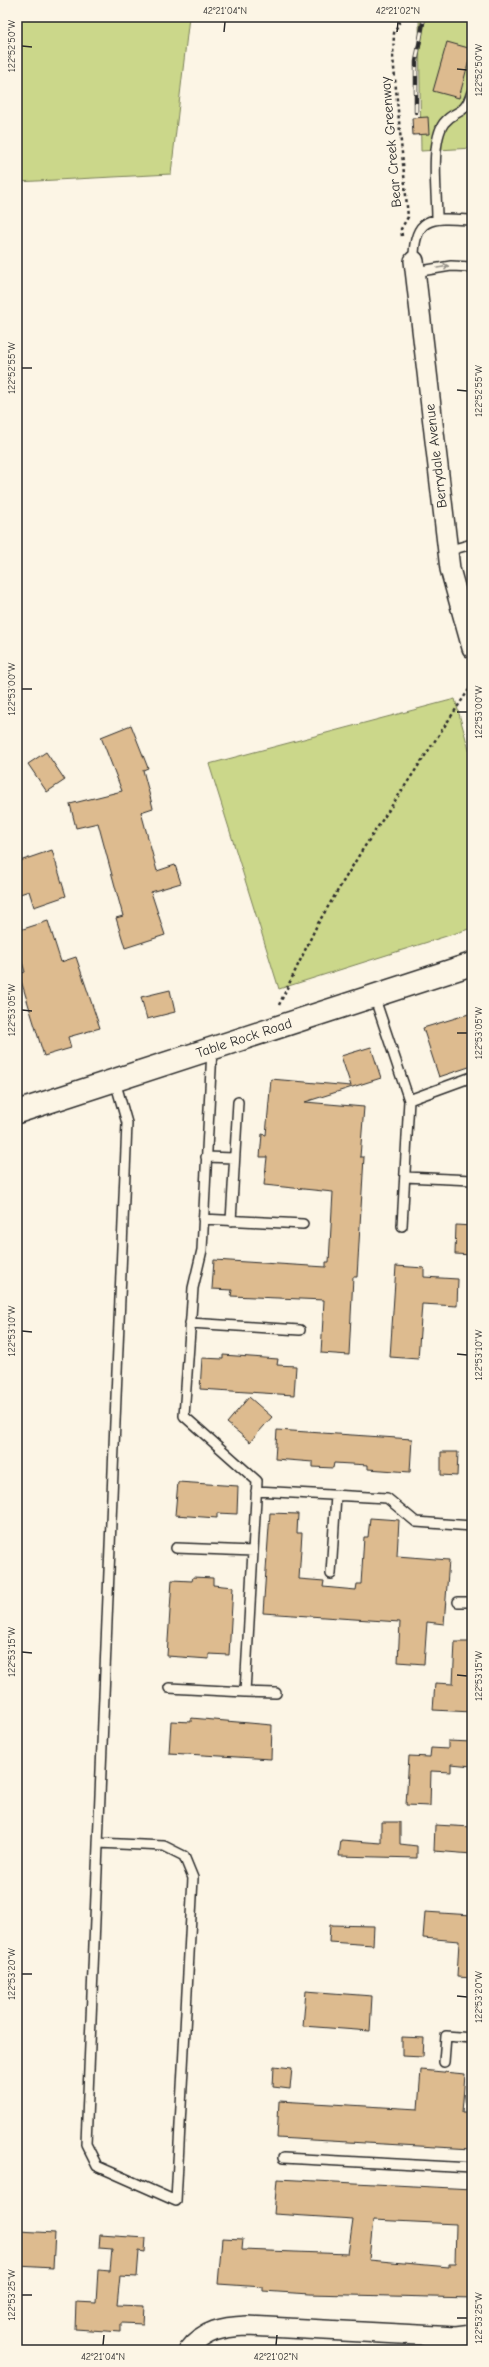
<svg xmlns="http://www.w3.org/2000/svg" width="489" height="2367" viewBox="0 0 489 2367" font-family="'Comic Neue',sans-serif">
  <rect width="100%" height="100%" fill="#fcf5e5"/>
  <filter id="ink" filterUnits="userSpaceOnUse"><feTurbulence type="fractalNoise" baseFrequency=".025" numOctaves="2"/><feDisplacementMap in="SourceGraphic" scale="8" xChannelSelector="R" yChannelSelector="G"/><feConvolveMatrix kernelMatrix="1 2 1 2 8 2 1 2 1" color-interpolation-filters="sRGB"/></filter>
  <g filter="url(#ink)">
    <path fill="#cbd78a" stroke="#7b815a" d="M 17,17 L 189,17 L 171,174 L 17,182 Z
      M 419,17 L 472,17 L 472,148 L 421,151 Z
      M 455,699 L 472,761 L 472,928 L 279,989 L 209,764 Z"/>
    <path fill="#ddbb8f" stroke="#2b2b2b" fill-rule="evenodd" d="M 447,42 L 472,49 L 459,98 L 433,91 Z
      M 428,117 L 429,134 L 413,135 L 412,118 Z
      M 131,725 L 148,768 L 143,770 L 153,808 L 141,812 L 157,871 L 175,865 L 181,883 L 151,892 L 165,935 L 125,948 L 116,918 L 123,916 L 98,823 L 76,828 L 70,804 L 122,791 L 101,737 Z
      M 46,752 L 65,780 L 47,792 L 28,764 Z
      M 52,850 L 66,896 L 34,907 L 29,891 L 17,895 L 17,862 Z
      M 48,921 L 61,962 L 76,957 L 100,1028 L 68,1037 L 71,1048 L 44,1056 L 19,974 L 25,972 L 17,945 L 17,931 Z
      M 170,990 L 175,1012 L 147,1019 L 141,997 Z
      M 472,1013 L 472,1066 L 439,1077 L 423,1028 Z
      M 371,1047 L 381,1078 L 305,1102 L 364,1107 L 360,1157 L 364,1157 L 357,1277 L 353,1277 L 349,1355 L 321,1353 L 324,1300 L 231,1296 L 232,1290 L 212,1289 L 214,1260 L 326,1267 L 326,1262 L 329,1262 L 333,1192 L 264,1185 L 267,1157 L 260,1157 L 262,1134 L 266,1135 L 271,1079 L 351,1086 L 341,1056 Z
      M 456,1225 L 472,1226 L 472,1255 L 455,1254 Z
      M 396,1266 L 424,1268 L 424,1277 L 458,1279 L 457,1306 L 422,1304 L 418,1359 L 390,1357 Z
      M 223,1355 L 278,1359 L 277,1365 L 296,1366 L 294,1395 L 200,1389 L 202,1358 L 223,1359 Z
      M 249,1397 L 272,1417 L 250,1442 L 227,1423 Z
      M 277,1430 L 412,1439 L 410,1472 L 368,1469 L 368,1465 L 334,1463 L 333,1468 L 313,1467 L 313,1462 L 275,1459 Z
      M 441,1452 L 458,1452 L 457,1476 L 441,1475 Z
      M 178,1482 L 238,1486 L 237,1514 L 217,1513 L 217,1518 L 175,1515 Z
      M 270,1513 L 298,1514 L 297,1533 L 302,1533 L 299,1579 L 324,1581 L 323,1587 L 356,1590 L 357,1584 L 361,1584 L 364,1537 L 368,1537 L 370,1518 L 399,1520 L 397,1556 L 449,1560 L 444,1624 L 427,1622 L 424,1664 L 398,1662 L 400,1622 L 263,1613 Z
      M 193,1577 L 213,1578 L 213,1585 L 233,1587 L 229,1655 L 209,1654 L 209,1659 L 167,1656 L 172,1580 L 192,1581 Z
      M 455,1642 L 472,1642 L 472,1712 L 433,1710 L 435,1683 L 453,1684 Z
      M 191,1718 L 272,1725 L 271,1759 L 169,1753 L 171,1721 L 191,1722 Z
      M 448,1741 L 472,1742 L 472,1766 L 451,1764 L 451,1772 L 431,1771 L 430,1806 L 406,1805 L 409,1756 L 430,1757 L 431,1748 L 448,1749 Z
      M 381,1822 L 400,1822 L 400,1844 L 417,1846 L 417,1858 L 339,1856 L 341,1840 L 381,1843 Z
      M 435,1825 L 472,1827 L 472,1854 L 434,1851 Z
      M 425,1912 L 472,1915 L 472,1978 L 457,1977 L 459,1941 L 423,1938 Z
      M 330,1925 L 374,1926 L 373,1945 L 329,1942 Z
      M 306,1991 L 372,1996 L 370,2031 L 303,2026 Z
      M 402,2037 L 424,2038 L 423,2057 L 402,2056 Z
      M 274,2066 L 292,2068 L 290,2089 L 273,2087 Z
      M 421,2070 L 465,2074 L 462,2112 L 472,2112 L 472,2149 L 277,2138 L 279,2101 L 418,2109 Z
      M 277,2179 L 472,2189 L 472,2298 L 309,2294 L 263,2291 L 263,2287 L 218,2284 L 222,2238 L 243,2239 L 242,2250 L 348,2254 L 353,2219 L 274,2214 ZM 373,2220 L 456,2224 L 455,2264 L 449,2264 L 449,2267 L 369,2260 Z
      M 19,2231 L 55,2233 L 53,2268 L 18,2266 Z
      M 100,2235 L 146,2238 L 145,2252 L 139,2251 L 137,2277 L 120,2276 L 117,2305 L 144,2306 L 143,2324 L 121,2323 L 121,2332 L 75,2329 L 76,2302 L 96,2303 L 98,2270 L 110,2271 L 112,2249 L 99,2248 Z"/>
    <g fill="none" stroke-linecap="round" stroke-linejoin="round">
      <g stroke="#2b2b2b" stroke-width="12">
        <path id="lane" d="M 437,218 C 437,195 430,142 444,123 C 456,108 464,118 472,92
          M 414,261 C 413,214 434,218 472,220
          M 415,272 L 451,266 L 472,267
          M 447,551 L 472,544
          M 374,996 L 409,1100 L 402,1226
          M 409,1100 L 472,1077
          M 206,1157 L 234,1158
          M 405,1177 L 472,1180
          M 203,1219 L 303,1224
          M 231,1221 L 238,1102
          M 190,1323 L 300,1330
          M 256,1491 L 387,1498 L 416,1522 L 472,1526
          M 176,1548 L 253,1551
          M 331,1574 L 336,1495
          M 458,1602 L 472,1602
          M 169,1688 L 245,1692 L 257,1481 L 184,1416 L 193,1288 L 202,1250 L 212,1049
          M 245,1692 L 276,1693
          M 98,1843 L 164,1846 L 184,1856 L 193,1878 L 176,2201 L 97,2166 L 86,2144 L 127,1123 L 115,1081
          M 444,2062 L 446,2036 L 472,2038
          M 283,2158 L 472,2168"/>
      </g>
      <g stroke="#2b2b2b" stroke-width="22">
        <path id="street" d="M 414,261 L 450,569 L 472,648
          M 189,2350 C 204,2330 223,2327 247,2326 L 456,2337 L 472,2335"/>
      </g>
      <g stroke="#2b2b2b" stroke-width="25">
        <path id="secondary" d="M 17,1112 L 472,964"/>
      </g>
      <path stroke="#2b2b2b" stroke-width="2.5" stroke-dasharray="3 3" stroke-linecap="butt" d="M 402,236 L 401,229 L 408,217 L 393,57 L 394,33 L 402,17
        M 279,1005 L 317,925 L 361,852 L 472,685"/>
      <use href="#lane" stroke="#fcf5e5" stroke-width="9"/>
      <use href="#street" stroke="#fcf5e5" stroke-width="19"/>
      <use href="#secondary" stroke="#fcf5e5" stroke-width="22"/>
      <g stroke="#2b2b2b" stroke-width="4.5">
        <path id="rail" d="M 416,112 L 416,62 L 424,17"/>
      </g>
      <use href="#rail" stroke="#fcf5e5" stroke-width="3" stroke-dasharray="9" stroke-linecap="butt"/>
    </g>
    <defs><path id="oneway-shaft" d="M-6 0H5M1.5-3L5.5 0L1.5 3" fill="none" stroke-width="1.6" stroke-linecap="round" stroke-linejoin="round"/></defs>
    <use stroke="#949088" href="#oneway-shaft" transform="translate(443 267) rotate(-9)"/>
  </g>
  <path fill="none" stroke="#2b2b2b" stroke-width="1.5" d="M 224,32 L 225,22M 397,32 L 398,22M 22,46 L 32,47M 457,69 L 467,70M 22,368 L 32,368M 457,390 L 467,391M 22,689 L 32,689M 457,712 L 467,712M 22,1010 L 32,1011M 457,1033 L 467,1033M 22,1331 L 32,1332M 457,1354 L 467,1355M 22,1652 L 32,1653M 457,1675 L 467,1676M 22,1974 L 32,1974M 457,1996 L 467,1997M 22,2295 L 32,2295M 457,2318 L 467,2318M 103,2345 L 104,2335M 276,2345 L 277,2335"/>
  <g text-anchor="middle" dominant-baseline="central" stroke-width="4" stroke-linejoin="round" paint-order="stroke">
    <g font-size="14" fill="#2b2b2b" stroke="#fcf5e5">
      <text transform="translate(391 142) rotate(-95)">Bear Creek Greenway</text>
      <text transform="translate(436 456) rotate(-97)">Berrydale Avenue</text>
      <text transform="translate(244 1038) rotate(-18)">Table Rock Road</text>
    </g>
  </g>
  <rect width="489" height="2367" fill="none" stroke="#fcf5e5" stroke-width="44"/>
  <rect x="22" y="22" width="445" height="2323" fill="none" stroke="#2b2b2b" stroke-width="1.5"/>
  <g font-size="10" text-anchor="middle" fill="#2b2b2b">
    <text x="225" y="14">42°21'04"N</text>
    <text x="398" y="14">42°21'02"N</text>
    <text transform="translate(11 46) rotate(-90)" y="4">122°52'50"W</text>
    <text transform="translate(478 70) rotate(-90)" y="4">122°52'50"W</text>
    <text transform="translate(11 368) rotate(-90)" y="4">122°52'55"W</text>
    <text transform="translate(478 391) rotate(-90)" y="4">122°52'55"W</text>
    <text transform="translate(11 689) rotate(-90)" y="4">122°53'00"W</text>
    <text transform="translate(478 712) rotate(-90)" y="4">122°53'00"W</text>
    <text transform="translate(11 1010) rotate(-90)" y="4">122°53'05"W</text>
    <text transform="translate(478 1033) rotate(-90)" y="4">122°53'05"W</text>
    <text transform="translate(11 1331) rotate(-90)" y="4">122°53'10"W</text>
    <text transform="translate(478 1355) rotate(-90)" y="4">122°53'10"W</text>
    <text transform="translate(11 1652) rotate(-90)" y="4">122°53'15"W</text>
    <text transform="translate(478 1676) rotate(-90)" y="4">122°53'15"W</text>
    <text transform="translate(11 1974) rotate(-90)" y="4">122°53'20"W</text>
    <text transform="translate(478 1997) rotate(-90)" y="4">122°53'20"W</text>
    <text transform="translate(11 2295) rotate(-90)" y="4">122°53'25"W</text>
    <text transform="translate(478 2318) rotate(-90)" y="4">122°53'25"W</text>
    <text x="103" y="2360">42°21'04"N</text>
    <text x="276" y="2360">42°21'02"N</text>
  </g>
</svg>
